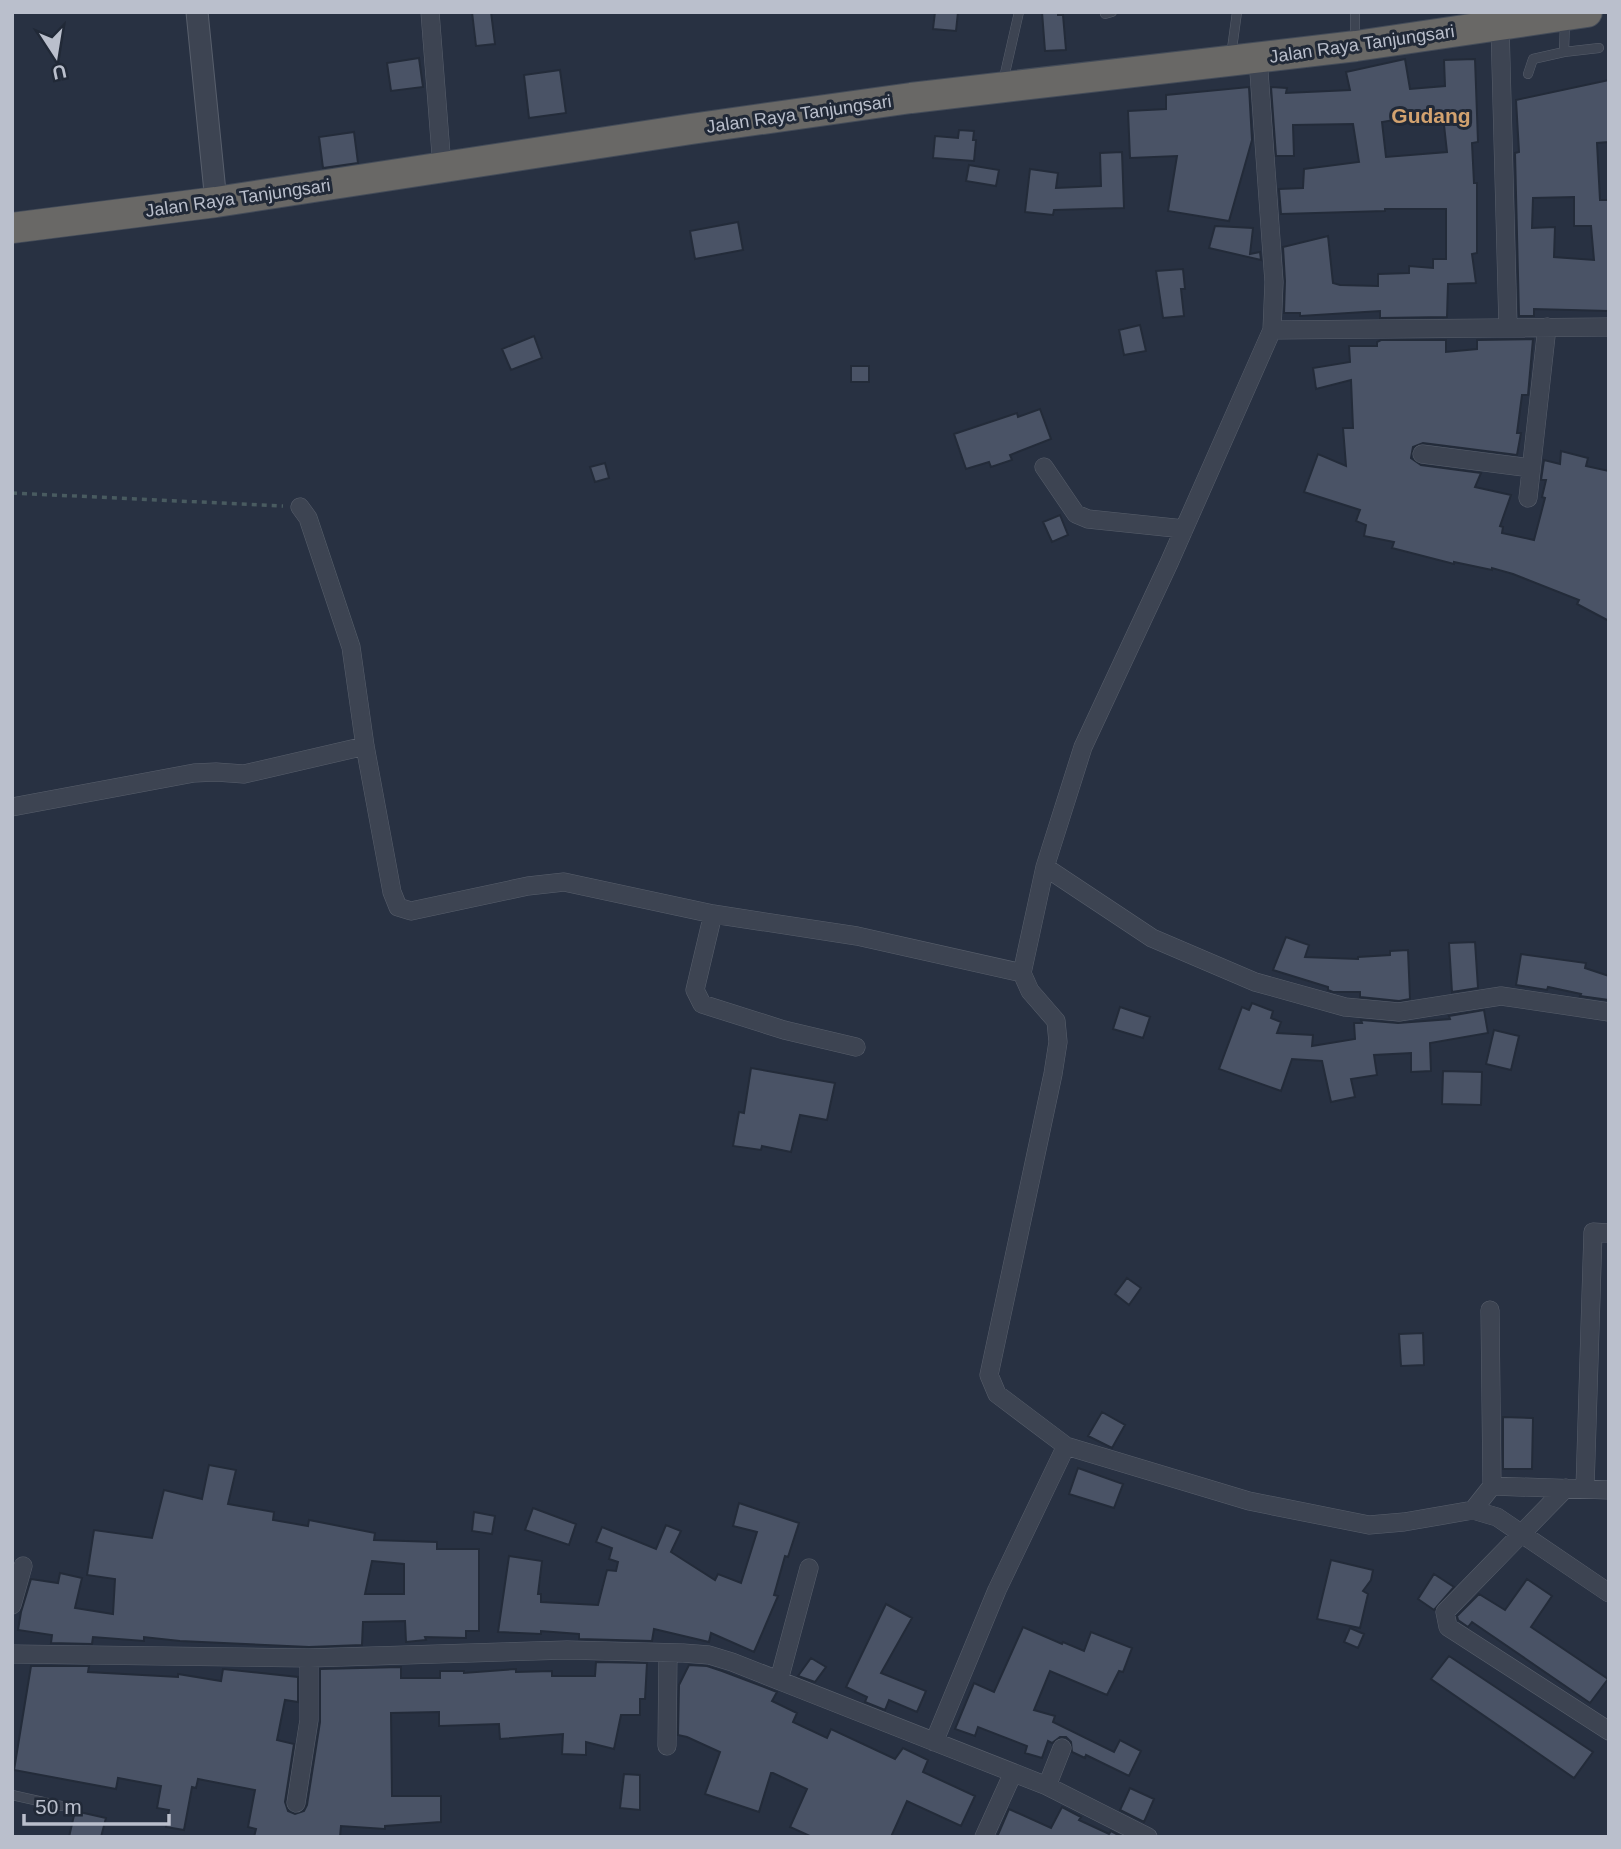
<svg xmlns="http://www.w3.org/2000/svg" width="1621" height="1849" viewBox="0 0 1621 1849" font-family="Arial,sans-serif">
  <rect width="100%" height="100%" fill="#283142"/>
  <path fill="#4a5366" stroke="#232b39" stroke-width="2" fill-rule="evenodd" d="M 472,12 L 491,12 L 495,44 L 476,46 Z
    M 935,12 L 958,12 L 956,31 L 933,29 Z
    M 1042,12 L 1058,12 L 1058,15 L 1063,15 L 1066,50 L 1045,51 Z
    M 419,58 L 423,87 L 391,91 L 387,63 Z
    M 1405,59 L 1410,89 L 1445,86 L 1444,60 L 1475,59 L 1478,142 L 1472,143 L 1474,183 L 1477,183 L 1477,253 L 1472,254 L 1476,283 L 1448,284 L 1447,317 L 1380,318 L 1380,311 L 1300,316 L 1300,313 L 1284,313 L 1285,281 L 1283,247 L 1328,236 L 1333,283 L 1340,285 L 1378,286 L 1378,274 L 1409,273 L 1409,266 L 1433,268 L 1433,259 L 1446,259 L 1446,209 L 1385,209 L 1385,211 L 1281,214 L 1279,189 L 1303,188 L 1304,169 L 1359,162 L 1353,124 L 1293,125 L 1294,156 L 1276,156 L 1271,87 L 1287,88 L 1286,93 L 1350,90 L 1346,72 ZM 1418,116 L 1419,120 L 1443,116 L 1447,152 L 1386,157 L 1382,122 Z
    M 560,70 L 566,113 L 529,118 L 524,75 Z
    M 1609,80 L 1609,142 L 1597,143 L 1600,200 L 1609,200 L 1609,311 L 1534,309 L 1534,316 L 1519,316 L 1515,153 L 1519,152 L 1516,100 ZM 1574,197 L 1574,226 L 1591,226 L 1594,260 L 1554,257 L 1555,227 L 1532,228 L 1533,198 Z
    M 1249,87 L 1252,140 L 1229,221 L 1168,211 L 1177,156 L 1130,158 L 1128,111 L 1166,109 L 1166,95 Z
    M 959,130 L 974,131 L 973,140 L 976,140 L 974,161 L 933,158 L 935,136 L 958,138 Z
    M 354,132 L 358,163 L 323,168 L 319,137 Z
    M 1122,152 L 1124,208 L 1054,210 L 1053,215 L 1025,212 L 1030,169 L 1058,173 L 1056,188 L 1101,186 L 1100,153 Z
    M 969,165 L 999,170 L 996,186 L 966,181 Z
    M 738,222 L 743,250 L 695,259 L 690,231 Z
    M 1215,226 L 1253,228 L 1250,254 L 1260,252 L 1261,260 L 1209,248 Z
    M 1183,269 L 1185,289 L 1181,289 L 1184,316 L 1163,318 L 1156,271 Z
    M 1140,325 L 1146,351 L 1124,355 L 1119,330 Z
    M 534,336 L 542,358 L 511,370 L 502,349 Z
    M 1533,339 L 1528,395 L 1522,395 L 1517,433 L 1521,433 L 1517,455 L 1423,443 L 1413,447 L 1411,458 L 1421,465 L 1481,473 L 1475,487 L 1511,495 L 1500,526 L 1503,527 L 1502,533 L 1534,540 L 1545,498 L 1542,497 L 1546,480 L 1541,480 L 1544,460 L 1560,464 L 1561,451 L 1588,458 L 1586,466 L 1609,471 L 1609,621 L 1577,604 L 1579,600 L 1513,574 L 1492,568 L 1492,570 L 1454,562 L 1454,564 L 1392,548 L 1394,542 L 1364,536 L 1366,525 L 1356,521 L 1360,510 L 1304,492 L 1318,454 L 1346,466 L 1343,428 L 1353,428 L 1351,380 L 1316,389 L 1313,368 L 1350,362 L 1349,346 L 1377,346 L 1377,342 L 1381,340 L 1446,340 L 1446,352 L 1477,349 L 1477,340 Z
    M 851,366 L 869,366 L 869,382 L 851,382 Z
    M 1040,409 L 1051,439 L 1010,455 L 1012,460 L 991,467 L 989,462 L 966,469 L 954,434 L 1017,413 L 1018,417 Z
    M 605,463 L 609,478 L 595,482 L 590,467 Z
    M 1060,515 L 1068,535 L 1052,542 L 1043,522 Z
    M 1286,937 L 1309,945 L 1305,957 L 1358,959 L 1358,957 L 1390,955 L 1390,951 L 1408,950 L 1410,999 L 1399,1001 L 1360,997 L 1360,992 L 1333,992 L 1328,990 L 1328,987 L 1273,970 Z
    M 1475,942 L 1478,988 L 1452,992 L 1449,943 Z
    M 1521,954 L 1586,963 L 1585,968 L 1609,976 L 1609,1000 L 1580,996 L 1581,994 L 1548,987 L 1547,990 L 1516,985 Z
    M 1252,1003 L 1273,1011 L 1271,1018 L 1281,1022 L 1277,1033 L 1313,1035 L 1312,1046 L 1355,1039 L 1354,1023 L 1362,1023 L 1361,1020 L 1398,1023 L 1450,1019 L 1449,1016 L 1484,1010 L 1488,1033 L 1430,1043 L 1431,1071 L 1411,1072 L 1411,1053 L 1374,1055 L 1377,1075 L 1351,1079 L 1355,1097 L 1331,1102 L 1322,1061 L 1292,1059 L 1281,1091 L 1219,1069 L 1242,1007 L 1249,1010 Z
    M 1120,1007 L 1150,1017 L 1143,1038 L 1113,1029 Z
    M 1494,1030 L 1519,1036 L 1511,1070 L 1486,1064 Z
    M 751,1068 L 835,1083 L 827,1120 L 800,1115 L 791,1152 L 762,1146 L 761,1150 L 733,1146 L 739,1112 L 744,1113 Z
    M 1443,1071 L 1482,1072 L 1481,1105 L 1442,1104 Z
    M 1127,1278 L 1141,1288 L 1129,1305 L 1115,1294 Z
    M 1423,1333 L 1424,1365 L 1401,1366 L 1399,1334 Z
    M 1102,1412 L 1125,1425 L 1112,1448 L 1088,1436 Z
    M 1503,1417 L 1533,1418 L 1532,1469 L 1503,1469 Z
    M 209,1465 L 236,1470 L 228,1504 L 274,1512 L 273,1520 L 308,1526 L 309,1520 L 375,1533 L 374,1540 L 437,1542 L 437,1549 L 479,1549 L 479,1631 L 466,1631 L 466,1638 L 425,1637 L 426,1640 L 406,1642 L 405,1621 L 363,1622 L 362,1645 L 309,1647 L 180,1641 L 144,1637 L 144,1641 L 93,1637 L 92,1644 L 51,1643 L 52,1635 L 18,1630 L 21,1612 L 31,1579 L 58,1583 L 60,1573 L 82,1578 L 75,1608 L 113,1614 L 115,1579 L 87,1575 L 94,1530 L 152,1538 L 164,1490 L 202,1499 ZM 372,1561 L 404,1564 L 404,1594 L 365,1594 Z
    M 1078,1468 L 1123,1484 L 1114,1508 L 1069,1494 Z
    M 739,1503 L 799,1523 L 788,1557 L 785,1556 L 774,1595 L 778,1596 L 754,1652 L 711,1633 L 709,1642 L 654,1629 L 652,1641 L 579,1639 L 579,1634 L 541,1631 L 541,1634 L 498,1632 L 509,1556 L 542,1561 L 538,1594 L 541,1594 L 541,1602 L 598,1605 L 607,1570 L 616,1571 L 618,1562 L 609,1559 L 612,1548 L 596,1542 L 602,1527 L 656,1549 L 666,1525 L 681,1531 L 671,1552 L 715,1580 L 718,1574 L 741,1583 L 757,1532 L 733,1526 Z
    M 533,1508 L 576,1524 L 569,1545 L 525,1530 Z
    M 474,1512 L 495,1516 L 492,1534 L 472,1531 Z
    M 1331,1560 L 1373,1570 L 1371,1580 L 1363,1591 L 1368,1594 L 1360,1628 L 1317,1619 Z
    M 1434,1574 L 1454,1587 L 1434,1610 L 1418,1599 Z
    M 1527,1579 L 1552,1596 L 1531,1627 L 1608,1679 L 1590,1703 L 1472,1622 L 1468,1627 L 1458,1620 L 1457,1616 L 1479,1594 L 1505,1610 Z
    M 886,1604 L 912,1618 L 881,1673 L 926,1691 L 917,1712 L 889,1700 L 885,1710 L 865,1702 L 867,1697 L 846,1687 Z
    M 1023,1627 L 1062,1644 L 1063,1642 L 1084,1651 L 1091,1632 L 1132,1648 L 1123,1672 L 1119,1671 L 1107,1695 L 1050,1671 L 1034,1710 L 1055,1716 L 1053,1722 L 1114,1752 L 1120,1740 L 1141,1751 L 1129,1776 L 1086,1755 L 1085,1758 L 1072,1752 L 1071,1742 L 1066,1737 L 1060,1737 L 1052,1743 L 1048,1741 L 1042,1758 L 1025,1753 L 1027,1746 L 978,1727 L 975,1736 L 955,1729 L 974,1683 L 994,1692 Z
    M 1350,1628 L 1364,1634 L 1358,1648 L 1344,1642 Z
    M 1449,1656 L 1593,1752 L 1574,1778 L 1431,1679 Z
    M 811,1658 L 826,1667 L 815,1682 L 798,1676 Z
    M 596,1662 L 647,1663 L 645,1699 L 640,1699 L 640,1715 L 621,1715 L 614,1749 L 586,1742 L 586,1755 L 562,1754 L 563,1734 L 500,1739 L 499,1724 L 439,1726 L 439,1712 L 391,1713 L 392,1796 L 441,1796 L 441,1822 L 385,1826 L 385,1829 L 341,1826 L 340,1837 L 254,1837 L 256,1829 L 248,1827 L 255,1790 L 198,1779 L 196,1788 L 192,1787 L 184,1830 L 166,1827 L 169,1810 L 157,1808 L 161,1786 L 118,1778 L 116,1789 L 14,1770 L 31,1666 L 89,1666 L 88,1672 L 178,1677 L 178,1674 L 221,1681 L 223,1669 L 298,1677 L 298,1702 L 285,1700 L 277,1740 L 294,1744 L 285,1802 L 288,1811 L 295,1814 L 304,1811 L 307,1805 L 320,1722 L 320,1669 L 401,1667 L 401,1678 L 440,1678 L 440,1671 L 464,1671 L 464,1673 L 516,1669 L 516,1672 L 552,1671 L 552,1676 L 595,1676 Z
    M 689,1665 L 707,1666 L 722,1671 L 777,1692 L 772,1701 L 797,1713 L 793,1722 L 827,1738 L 831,1729 L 895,1759 L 903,1748 L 928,1760 L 923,1772 L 975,1796 L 961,1826 L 907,1801 L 891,1837 L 812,1837 L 790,1827 L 807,1789 L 773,1773 L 771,1773 L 759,1812 L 705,1794 L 720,1752 L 687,1737 L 678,1735 L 679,1685 Z
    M 624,1774 L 640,1775 L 640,1810 L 620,1808 Z
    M 1130,1788 L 1154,1799 L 1144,1822 L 1120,1810 Z
    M 1062,1807 L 1081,1817 L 1079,1820 L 1109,1834 L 1111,1831 L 1122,1837 L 997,1837 L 1009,1809 L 1051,1828 Z
    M 75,1811 L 106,1818 L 101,1837 L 69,1837 Z"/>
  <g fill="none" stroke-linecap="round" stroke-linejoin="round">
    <g stroke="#585f6c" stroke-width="10">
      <path id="service" d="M 1355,12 L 1355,42
        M 1105,14 L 1112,12
        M 1564,52 L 1599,48
        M 1231,56 L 1237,12
        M 1528,74 L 1533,59 L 1564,52 L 1565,21
        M 1003,82 L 1019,12
        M 12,1795 L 61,1806"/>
    </g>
    <g stroke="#585f6c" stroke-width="19">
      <path id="minor" d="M 430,12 L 442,167
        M 1500,26 L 1508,327
        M 1272,330 L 1609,327
        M 1422,454 L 1531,468
        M 1044,467 L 1076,514 L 1088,519 L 1184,529
        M 1528,498 L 1547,327
        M 300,507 L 308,518 L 351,647 L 365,746 L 392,892 L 398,907 L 411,911 L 528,886 L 564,882 L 713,914 L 857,936 L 1022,973
        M 12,807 L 194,773 L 216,772 L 244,774 L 365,746
        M 1045,867 L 1152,938 L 1255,982 L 1345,1007 L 1399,1012 L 1501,996 L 1609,1012
        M 713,914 L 695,990 L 702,1004 L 784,1030 L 856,1047
        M 1490,1310 L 1492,1486
        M 1066,1446 L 1249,1501 L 1369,1525 L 1404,1522 L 1473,1510 L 1492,1486 L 1609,1490
        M 1566,1488 L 1445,1612 L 1448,1627 L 1609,1731
        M 1585,1488 L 1593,1232 L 1609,1233
        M 1473,1510 L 1497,1517 L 1609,1593
        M 12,1605 L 23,1566
        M 12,1654 L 309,1658 L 567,1650 L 683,1653 L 709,1655 L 732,1662 L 1047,1786 L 1148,1837
        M 779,1680 L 809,1568
        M 934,1742 L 997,1590 L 1066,1446 L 997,1394 L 989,1375 L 1053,1074 L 1058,1042 L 1056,1021 L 1030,991 L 1022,973 L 1045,867 L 1083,747 L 1169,563 L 1272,330 L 1274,282 L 1258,58
        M 667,1746 L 668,1653
        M 1047,1786 L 1062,1748
        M 296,1803 L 309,1720 L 309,1658
        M 984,1837 L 1013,1773"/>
    </g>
    <g stroke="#585f6c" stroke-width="23">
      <path id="tertiary" d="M 197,12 L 216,202"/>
    </g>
    <g stroke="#444c59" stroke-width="32">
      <path id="trunk" d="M 12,228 L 216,202 L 691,129 L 911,98 L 1356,46 L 1587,12"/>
    </g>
    <path stroke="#495b60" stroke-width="3.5" stroke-dasharray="5 5" stroke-linecap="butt" d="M 12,493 L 283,506"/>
    <use href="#service" stroke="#3d4452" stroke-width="9"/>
    <use href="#minor" stroke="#3d4452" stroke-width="18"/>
    <use href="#tertiary" stroke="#3d4452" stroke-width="21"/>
    <use href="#trunk" stroke="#696866" stroke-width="30"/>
  </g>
  <g text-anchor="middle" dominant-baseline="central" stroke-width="6" stroke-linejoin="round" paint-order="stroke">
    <g font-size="18" fill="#babfcc" stroke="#212937">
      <text transform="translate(1362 44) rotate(-8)">Jalan Raya Tanjungsari</text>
      <text transform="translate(799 114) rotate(-8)">Jalan Raya Tanjungsari</text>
      <text transform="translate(238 198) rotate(-8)">Jalan Raya Tanjungsari</text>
    </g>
    <g font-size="21" font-weight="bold" fill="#d2a26f" stroke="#212937">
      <text x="1431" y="115">Gudang</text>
    </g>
  </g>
  <rect width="1621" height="1849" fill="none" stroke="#babfcc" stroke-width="28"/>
  <g transform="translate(56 56) rotate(168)" stroke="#212937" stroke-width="5" paint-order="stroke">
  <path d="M0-5L12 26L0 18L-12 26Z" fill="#babfcc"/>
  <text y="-10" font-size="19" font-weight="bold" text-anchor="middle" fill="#babfcc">U</text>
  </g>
  <path d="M24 1814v10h145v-10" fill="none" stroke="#babfcc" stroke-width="3.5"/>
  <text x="35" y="1814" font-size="21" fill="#babfcc" stroke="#212937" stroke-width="5" paint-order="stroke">50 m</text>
</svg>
